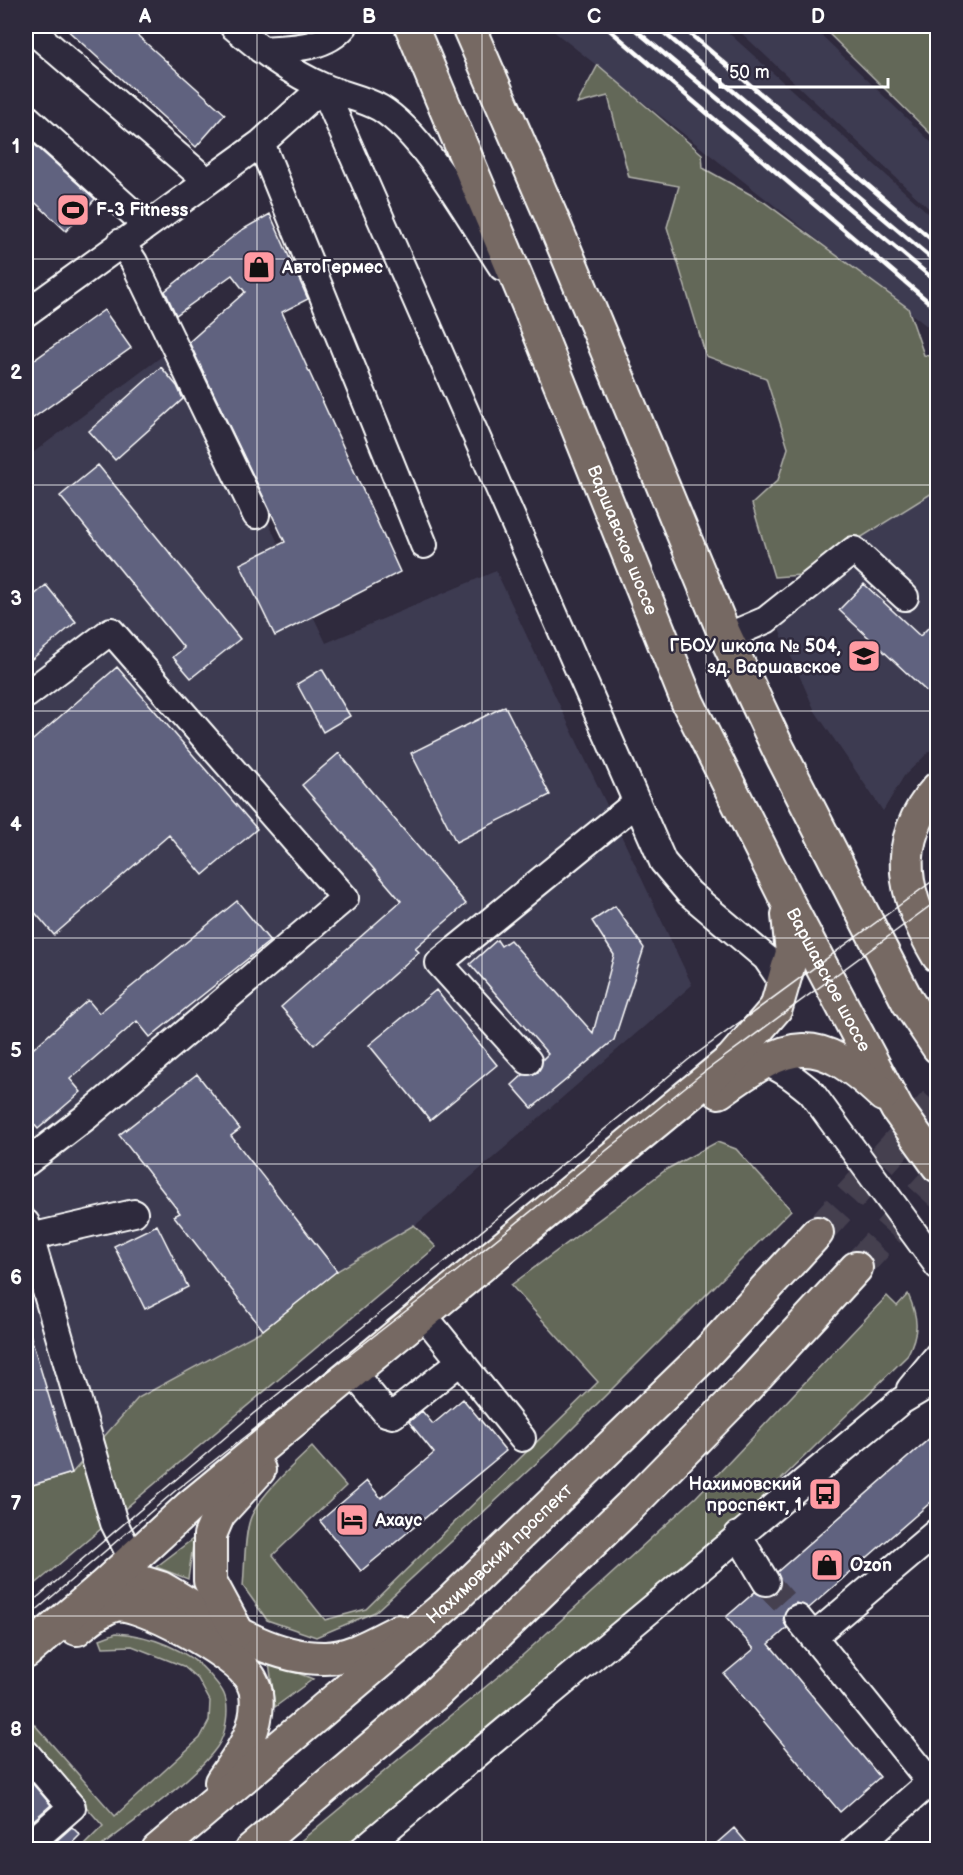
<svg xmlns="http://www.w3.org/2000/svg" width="963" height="1875" viewBox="0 0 963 1875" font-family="'Balsamiq Sans',sans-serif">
  <rect width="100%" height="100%" fill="#2f2a3d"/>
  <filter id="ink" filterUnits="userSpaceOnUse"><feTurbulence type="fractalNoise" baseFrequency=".0167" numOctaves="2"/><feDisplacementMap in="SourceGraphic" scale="12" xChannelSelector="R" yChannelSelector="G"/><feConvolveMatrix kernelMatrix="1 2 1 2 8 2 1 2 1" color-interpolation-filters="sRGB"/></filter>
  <g filter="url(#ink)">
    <path fill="#3e3b51" d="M 547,26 L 721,26 L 937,221 L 937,334 Z
      M 734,26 L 812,26 L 937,148 L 937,216 Z
      M 183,345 L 326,643 L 496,571 L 692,985 L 26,1563 L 26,458 L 169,351 Z
      M 937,458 L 937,744 L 904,776 L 883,811 L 815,711 L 767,602 Z"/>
    <path fill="#646759" stroke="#b2b3ac" stroke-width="1.5" d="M 821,26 L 937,26 L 937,140 Z
      M 598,65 L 702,154 L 703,168 L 764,202 L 908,308 L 924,355 L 937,357 L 937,490 L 801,575 L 774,577 L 752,504 L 778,480 L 788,448 L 766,378 L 706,356 L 667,227 L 679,186 L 629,177 L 608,96 L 577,104 Z
      M 717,1142 L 736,1149 L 791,1210 L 555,1446 L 375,1612 L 316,1637 L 267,1620 L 243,1586 C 245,1567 244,1534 251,1517 C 261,1494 294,1464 312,1447 L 346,1486 L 273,1555 L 325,1620 L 366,1609 L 598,1382 L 511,1285 L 667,1169 Z
      M 414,1225 L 436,1247 L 26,1592 L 26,1487 L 72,1473 L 138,1398 L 263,1330 L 337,1271 Z
      M 908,1294 C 919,1319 919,1332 907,1356 L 757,1503 L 342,1849 L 291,1849 L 513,1664 L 696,1497 L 887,1296 L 897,1306 Z
      M 194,1538 L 188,1579 L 156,1567 Z
      M 116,1633 C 149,1635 188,1649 210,1675 C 215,1681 221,1687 224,1694 C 230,1708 226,1735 217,1747 C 193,1781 132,1822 98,1849 L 79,1850 L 103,1826 L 26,1738 L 26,1715 L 115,1816 L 200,1738 L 209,1721 L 210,1701 L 198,1679 L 183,1666 L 132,1646 L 103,1647 L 100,1639 Z
      M 269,1662 L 313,1679 L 275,1707 Z"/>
    <path fill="#60627f" stroke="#fff" stroke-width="1.5" d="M 63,26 L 127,26 L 225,114 L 196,147 Z
      M 26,137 L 95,199 L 66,231 L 26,194 Z
      M 270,214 L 308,299 L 282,312 L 400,572 L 275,636 L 240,564 L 285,542 L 189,342 L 245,292 L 232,275 L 176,315 L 165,291 L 240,231 Z
      M 104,310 L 131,348 L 26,423 L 26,366 Z
      M 161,367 L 177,386 L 183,399 L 115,460 L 89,431 Z
      M 98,465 L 240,639 L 191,678 L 173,657 L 184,648 L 60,496 Z
      M 864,584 L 920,636 L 938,618 L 938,702 L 839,610 Z
      M 46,585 L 76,622 L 26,664 L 26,602 Z
      M 117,667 L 257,829 L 203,875 L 169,835 L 54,935 L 26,902 L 26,746 Z
      M 322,669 L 350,716 L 323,732 L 297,684 Z
      M 505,706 L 550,795 L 456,842 L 411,753 Z
      M 339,753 L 466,904 L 415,948 L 419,952 L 314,1045 L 281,1007 L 401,901 L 302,785 Z
      M 237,901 L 270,941 L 150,1037 L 137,1021 L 70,1079 L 81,1092 L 38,1129 L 26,1115 L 26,1055 L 88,1000 L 99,1013 Z
      M 615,906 L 644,948 L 614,1040 L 532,1108 L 512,1085 L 523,1075 L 538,1072 L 543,1059 L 548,1054 L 470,964 L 497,940 L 501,946 L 510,940 L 593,1033 L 614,955 L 592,921 Z
      M 436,990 L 497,1065 L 430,1120 L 369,1045 Z
      M 197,1074 L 240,1129 L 231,1136 L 337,1271 L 263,1330 L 174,1216 L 180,1213 L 119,1135 Z
      M 157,1225 L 188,1287 L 145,1309 L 114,1246 Z
      M 26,1334 L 30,1334 L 72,1473 L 26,1487 Z
      M 463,1399 L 506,1451 L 361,1571 L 320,1521 L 367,1481 L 381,1498 L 434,1453 L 409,1422 L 422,1411 L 433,1424 Z
      M 938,1431 L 938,1496 L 809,1608 L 796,1603 L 788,1607 L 783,1620 L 787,1628 L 769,1644 L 880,1777 L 840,1812 L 724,1674 L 754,1649 L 726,1617 L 755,1592 L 766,1597 L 774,1595 L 781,1582 L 777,1572 Z
      M 26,1776 L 51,1805 L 29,1824 L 26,1820 Z
      M 72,1827 L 80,1835 L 65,1850 L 46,1850 Z
      M 734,1828 L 753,1850 L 709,1850 Z"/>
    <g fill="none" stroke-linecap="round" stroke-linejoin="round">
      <path stroke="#443f50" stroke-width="26" stroke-dasharray="26 13" stroke-linecap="butt" d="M 766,1582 L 798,1618"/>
      <path stroke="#443f50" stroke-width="32" stroke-dasharray="32 16" stroke-linecap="butt" d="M 817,1233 L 938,1099
        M 856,1268 L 938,1177"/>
      <g stroke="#fff" stroke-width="30">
        <path id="minor" d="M 27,26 L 207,181
          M 233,26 C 260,49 290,73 324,87 C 342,95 362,98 380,108 C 426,136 471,221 502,267
          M 261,50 C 289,48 324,50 344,26
          M 323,87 L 663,862 L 689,893 L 766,958 L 783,983
          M 26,117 L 145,224
          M 261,143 L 424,545
          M 121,242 L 134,262 L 256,515
          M 26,313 L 261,143 L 323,87
          M 726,637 L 766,620 L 854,550 L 905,597
          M 26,695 L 111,631 L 345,898 L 86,1117 L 26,1163
          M 752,1058 C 775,1063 793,1077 811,1092 L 938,1266
          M 528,1061 L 439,963 L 637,802
          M 26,1223 L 114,1523 L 132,1559
          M 30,1237 L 134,1213
          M 434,1328 L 522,1438
          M 363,1385 L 386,1413 L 393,1415 L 461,1361
          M 910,1389 L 938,1355
          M 738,1535 L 766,1582
          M 798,1618 L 930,1782 L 853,1850
          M 813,1637 L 938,1531
          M 26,1753 L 72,1807 L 26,1847
          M 362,1850 L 901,1401 L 938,1379"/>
      </g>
      <g stroke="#fff" stroke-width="36">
        <g id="major">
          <path id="s1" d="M 411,26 L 529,307 L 688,703 L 786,899 L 897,1109 L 938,1166"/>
          <path d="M 468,26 L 554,223 L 724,633 L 778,748 L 908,1002 L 938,1047"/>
          <path d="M 938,788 C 889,843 904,898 938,956"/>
          <path d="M 719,1092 C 791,1040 815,1031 883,1095"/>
          <path d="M 101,1588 L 145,1583 L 161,1588 C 211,1616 265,1659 325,1658 C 350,1658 376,1642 398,1631"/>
          <path d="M 77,1629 C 88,1620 100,1609 115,1605 C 140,1600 232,1653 247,1674 C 251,1678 256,1689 256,1694 C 261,1728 239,1756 221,1782"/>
          <path d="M 237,1631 L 210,1581 L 210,1535 L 219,1514 L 259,1470"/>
          <path d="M 26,1652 L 101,1588 L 189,1507 L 732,1059 L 776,1008 L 792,953 L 788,915"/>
          <path id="s2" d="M 158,1850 L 448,1604 L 699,1361 L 817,1233"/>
          <path d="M 251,1850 L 435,1694 L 629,1507 L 741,1393 L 856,1268"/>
        </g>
      </g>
      <use href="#minor" stroke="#2f2a3d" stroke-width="26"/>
      <use href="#major" stroke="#766964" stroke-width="32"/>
      <path stroke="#fff" stroke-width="1.5" d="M 26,1607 L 254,1413 L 442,1264 L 688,1060 L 938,877
        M 26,1619 L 175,1491 L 452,1275 L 700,1075 L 938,900"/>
      <path stroke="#fff" stroke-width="4.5" d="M 605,26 L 938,310
        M 631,26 L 938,283
        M 656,26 L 938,264
        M 681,26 L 938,245"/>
    </g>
  </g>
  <path fill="none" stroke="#fff" stroke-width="1.5" stroke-opacity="0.55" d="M 257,26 L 257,1850M 482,26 L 482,1850M 706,26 L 706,1850M 26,259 L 938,259M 26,485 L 938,485M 26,711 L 938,711M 26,938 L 938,938M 26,1164 L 938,1164M 26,1390 L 938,1390M 26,1616 L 938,1616"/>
  <defs>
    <g id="stadium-square" transform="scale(1.725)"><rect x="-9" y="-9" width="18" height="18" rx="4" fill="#ff9aa2" stroke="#2f2a3d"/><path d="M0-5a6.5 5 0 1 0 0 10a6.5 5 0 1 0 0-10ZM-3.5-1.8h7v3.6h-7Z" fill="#111"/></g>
    <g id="shop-square" transform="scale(1.725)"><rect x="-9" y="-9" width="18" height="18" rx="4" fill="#ff9aa2" stroke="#2f2a3d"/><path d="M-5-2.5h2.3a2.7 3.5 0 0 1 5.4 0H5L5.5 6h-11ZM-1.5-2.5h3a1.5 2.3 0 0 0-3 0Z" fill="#111"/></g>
    <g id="school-square" transform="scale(1.725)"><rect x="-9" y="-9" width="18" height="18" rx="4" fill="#ff9aa2" stroke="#2f2a3d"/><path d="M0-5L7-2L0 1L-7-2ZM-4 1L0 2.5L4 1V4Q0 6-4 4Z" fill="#111"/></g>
    <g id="bus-square" transform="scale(1.725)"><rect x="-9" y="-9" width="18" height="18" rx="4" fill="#ff9aa2" stroke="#2f2a3d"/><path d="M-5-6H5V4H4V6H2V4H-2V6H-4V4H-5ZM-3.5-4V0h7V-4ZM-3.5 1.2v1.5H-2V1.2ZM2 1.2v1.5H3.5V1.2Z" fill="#111"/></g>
    <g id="hotel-square" transform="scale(1.725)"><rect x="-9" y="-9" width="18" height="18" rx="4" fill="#ff9aa2" stroke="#2f2a3d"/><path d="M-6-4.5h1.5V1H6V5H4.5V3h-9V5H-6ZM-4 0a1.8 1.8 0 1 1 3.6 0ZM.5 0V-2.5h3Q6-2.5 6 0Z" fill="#111"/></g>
  </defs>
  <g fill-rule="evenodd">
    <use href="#stadium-square" x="73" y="210"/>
    <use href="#shop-square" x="259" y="267"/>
    <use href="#school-square" x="864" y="656"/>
    <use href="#bus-square" x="825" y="1494"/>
    <use href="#hotel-square" x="352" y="1520"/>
    <use href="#shop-square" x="827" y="1565"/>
  </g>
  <g text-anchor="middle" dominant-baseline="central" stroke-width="5" stroke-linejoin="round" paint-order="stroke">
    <g font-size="18" font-weight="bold" fill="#fff" stroke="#2f2a3d" text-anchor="start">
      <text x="96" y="210">F-3 Fitness</text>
      <text x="282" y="267">АвтоГермес</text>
      <text x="841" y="646" text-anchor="end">ГБОУ школа № 504,<tspan x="841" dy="21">зд. Варшавское</tspan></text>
      <text x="802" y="1484" text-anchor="end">Нахимовский<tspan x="802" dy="21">проспект, 1</tspan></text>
      <text x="375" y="1520">Ахаус</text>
      <text x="850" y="1565">Ozon</text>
    </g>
    <g font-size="18" fill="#fff" stroke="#2f2a3d">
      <text stroke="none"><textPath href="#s1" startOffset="556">Варшавское шоссе</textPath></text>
      <text stroke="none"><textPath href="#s1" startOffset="1042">Варшавское шоссе</textPath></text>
      <text stroke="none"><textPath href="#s2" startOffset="452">Нахимовский проспект</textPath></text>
    </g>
  </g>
  <rect width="963" height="1875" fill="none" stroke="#2f2a3d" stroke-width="66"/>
  <path d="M720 78v9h168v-9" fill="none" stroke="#ffffff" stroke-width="3"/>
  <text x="729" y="78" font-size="18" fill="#ffffff" stroke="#2f2a3d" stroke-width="4.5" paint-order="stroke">50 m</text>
  <rect x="33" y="33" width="897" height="1809" fill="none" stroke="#fff" stroke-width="2"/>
  <g font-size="20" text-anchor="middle" font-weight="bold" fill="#fff">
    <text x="145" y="23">A</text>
    <text x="369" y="23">B</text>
    <text x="594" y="23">C</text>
    <text x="818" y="23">D</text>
    <text x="16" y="153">1</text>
    <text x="16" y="379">2</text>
    <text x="16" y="605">3</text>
    <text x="16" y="831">4</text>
    <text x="16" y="1057">5</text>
    <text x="16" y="1284">6</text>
    <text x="16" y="1510">7</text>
    <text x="16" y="1736">8</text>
  </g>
</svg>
